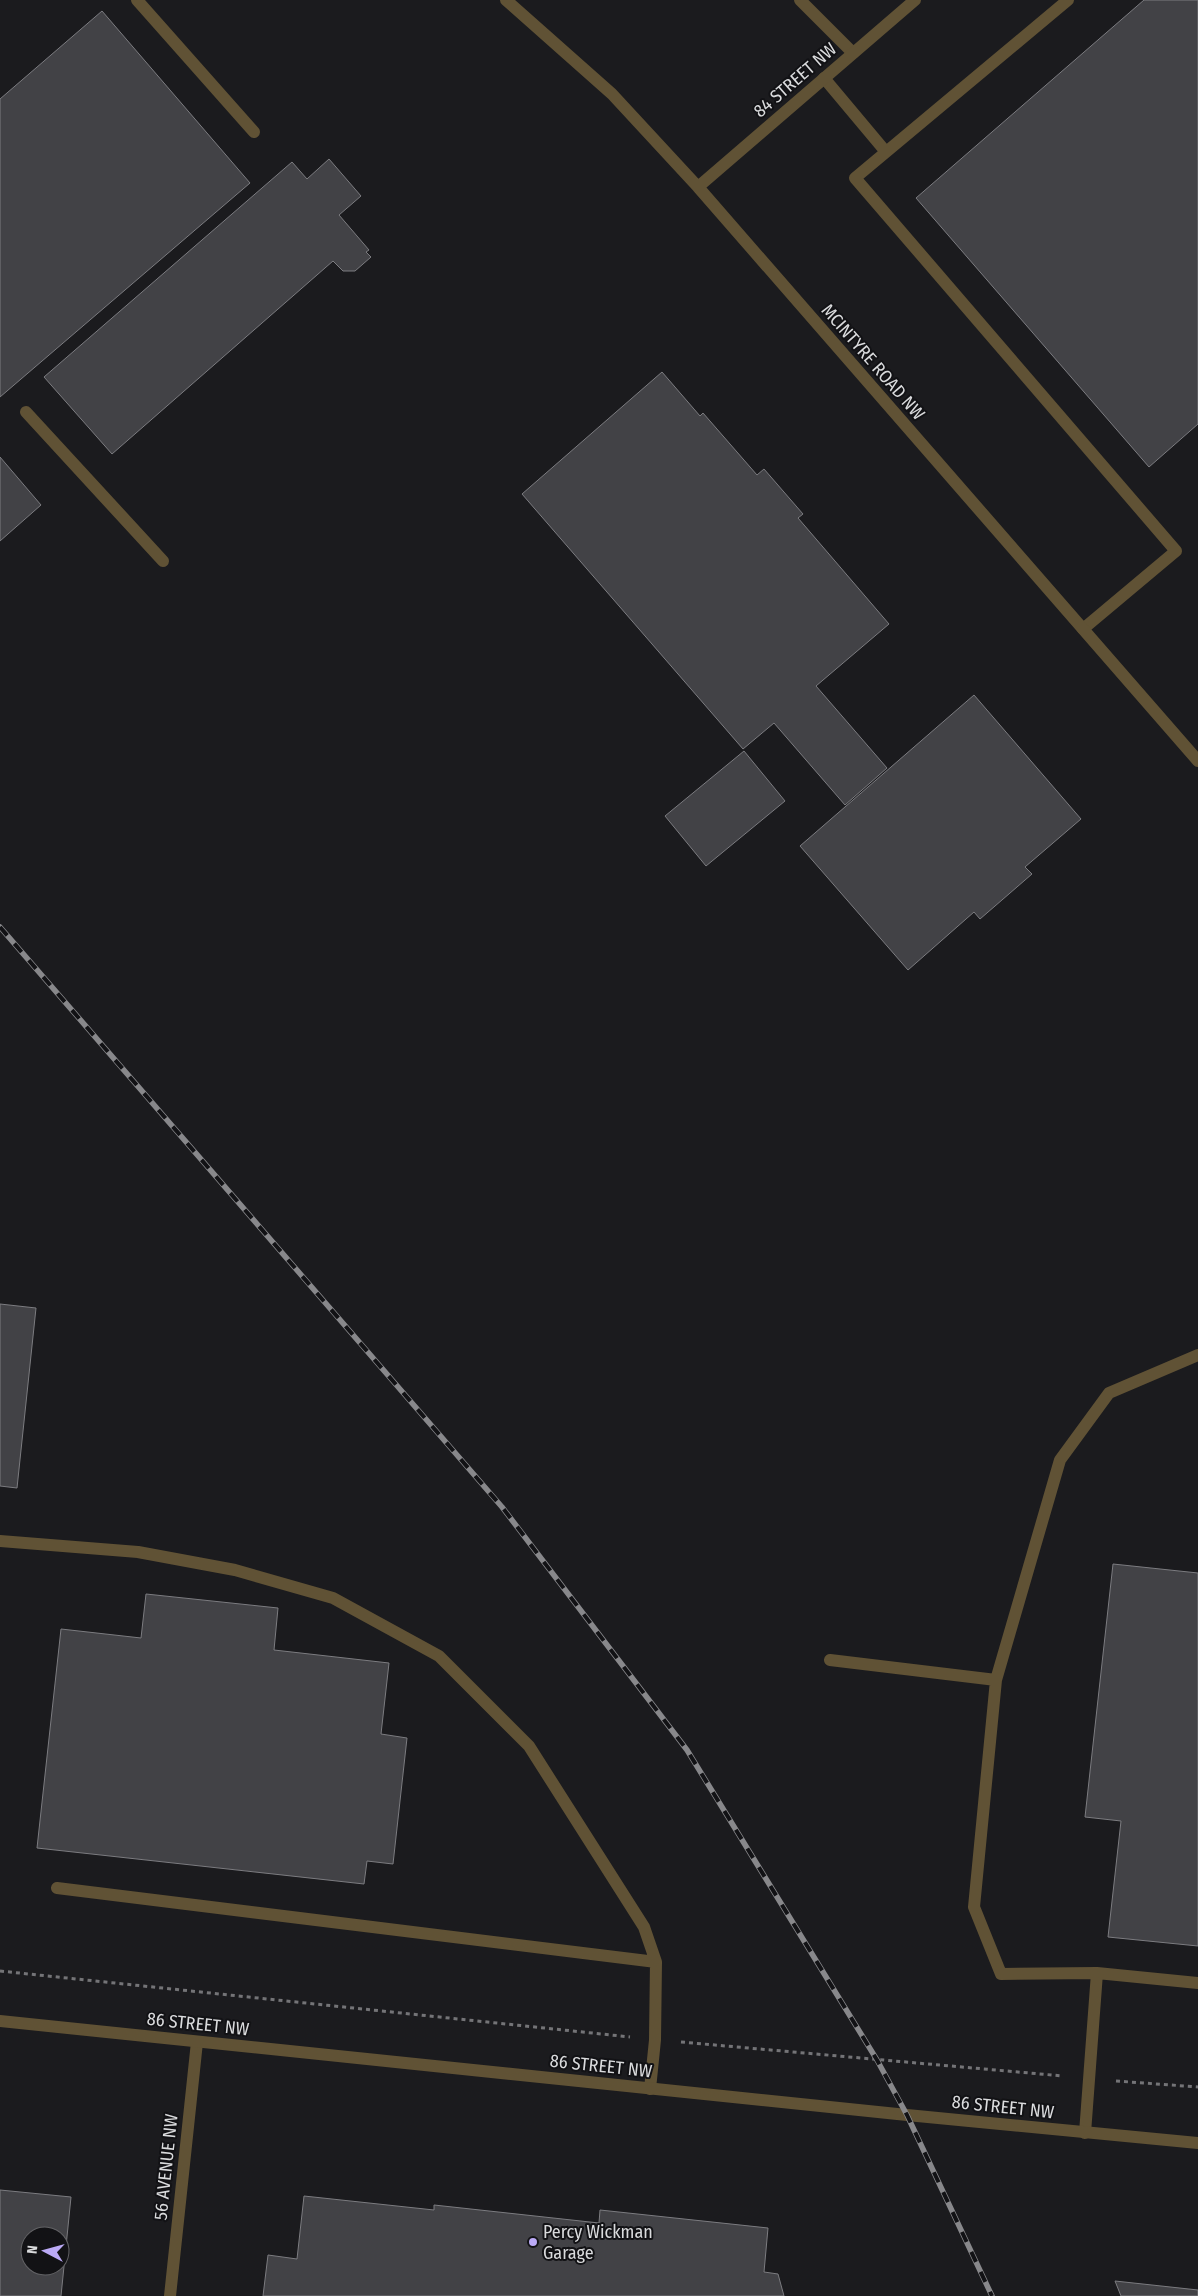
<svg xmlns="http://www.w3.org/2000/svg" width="1198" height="2296" viewBox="0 0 1198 2296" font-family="'Fira Sans Condensed',sans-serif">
  <rect width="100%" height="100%" fill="#1b1b1e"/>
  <path fill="#424246" stroke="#7c7c80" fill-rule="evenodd" d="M 1144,0 L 1198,0 L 1198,424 L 1149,467 L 916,198 Z
    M 102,11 L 250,183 L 0,397 L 0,99 Z
    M 329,159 L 361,196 L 339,215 L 369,250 L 366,252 L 371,257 L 355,271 L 343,271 L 333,261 L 112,454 L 44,377 L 292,162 L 307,179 Z
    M 662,372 L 700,416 L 703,413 L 757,475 L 764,469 L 803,514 L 798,518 L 889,624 L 816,686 L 887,768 L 845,805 L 774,723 L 743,749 L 522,494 Z
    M 0,457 L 41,505 L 0,541 Z
    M 974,695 L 1081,819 L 1025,867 L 1032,874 L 980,919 L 974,912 L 908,970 L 800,846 Z
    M 744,751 L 785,801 L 706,866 L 665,816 Z
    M 0,1304 L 36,1308 L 17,1488 L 0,1486 Z
    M 1113,1564 L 1198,1573 L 1198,1946 L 1108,1937 L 1121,1821 L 1085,1817 Z
    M 146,1594 L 278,1608 L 274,1650 L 389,1663 L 381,1734 L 407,1738 L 393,1864 L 367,1861 L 364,1884 L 37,1848 L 61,1629 L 141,1638 Z
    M 0,2190 L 71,2197 L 61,2296 L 0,2296 ZM 30,2236 L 60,2236 L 60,2266 L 30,2266 Z
    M 304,2196 L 434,2210 L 434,2205 L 599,2223 L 600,2210 L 768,2228 L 764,2272 L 778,2274 L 784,2296 L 263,2296 L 268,2255 L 297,2259 Z
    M 1115,2281 L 1198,2290 L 1198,2296 L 1121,2296 Z"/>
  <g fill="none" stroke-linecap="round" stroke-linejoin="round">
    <path stroke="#747477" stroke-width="3" stroke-dasharray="4 4" stroke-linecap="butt" d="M 0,1971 L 630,2037
      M 681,2042 L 1063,2076
      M 1116,2081 L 1198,2087"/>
    <path stroke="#605235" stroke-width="12" d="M 137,0 L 254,132
      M 800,0 L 853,53
      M 1068,0 L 855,178 L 1176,551 L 1083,629
      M 824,78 L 886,152
      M 26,412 L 163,561
      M 0,1541 L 138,1552 L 235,1570 L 333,1598 L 439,1656 L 529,1746 L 644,1927 L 656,1962 L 655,2040 L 650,2089
      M 830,1660 L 996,1680
      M 57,1888 L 656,1962
      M 1097,1973 L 1001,1974 L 974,1907 L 996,1680 L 1060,1460 L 1109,1393 L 1198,1355
      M 1085,2133 L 1097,1973 L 1198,1983"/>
    <path stroke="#605235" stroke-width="12" d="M 506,0 L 612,94 L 698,187 L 1198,761
      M 698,187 L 915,0
      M 170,2296 L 197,2042"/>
    <path stroke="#605235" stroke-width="12" d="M 0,2021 L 907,2115 L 1198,2143"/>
    <g stroke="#88888b" stroke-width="5.5">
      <path id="rail" d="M 0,927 L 502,1507 L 687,1750 L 877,2060 L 907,2115 L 992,2296"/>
    </g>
    <use href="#rail" stroke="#121215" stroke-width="4" stroke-dasharray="11" stroke-linecap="butt"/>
  </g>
  <circle fill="#bbaaf6" stroke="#121215" stroke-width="2" cx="533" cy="2242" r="5"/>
  <g text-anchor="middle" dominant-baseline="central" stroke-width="4" stroke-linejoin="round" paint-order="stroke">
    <g font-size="18" fill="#dadbdd" stroke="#121215">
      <text transform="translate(795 80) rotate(-41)">84 STREET NW</text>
      <text transform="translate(873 362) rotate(49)">MCINTYRE ROAD NW</text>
      <text transform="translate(198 2024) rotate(6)">86 STREET NW</text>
      <text transform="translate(601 2066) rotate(6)">86 STREET NW</text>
      <text transform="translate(1003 2107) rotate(6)">86 STREET NW</text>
      <text transform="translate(166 2167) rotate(-84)">56 AVENUE NW</text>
    </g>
    <g font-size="18" fill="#dadbdd" stroke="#121215" text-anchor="start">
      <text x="543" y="2232">Percy Wickman<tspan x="543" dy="21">Garage</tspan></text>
    </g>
  </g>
  <g transform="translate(45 2251) rotate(276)"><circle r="24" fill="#121215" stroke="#626265"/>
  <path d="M0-4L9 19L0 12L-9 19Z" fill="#bbaaf6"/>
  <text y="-8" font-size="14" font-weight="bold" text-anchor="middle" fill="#dadbdd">N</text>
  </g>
</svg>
